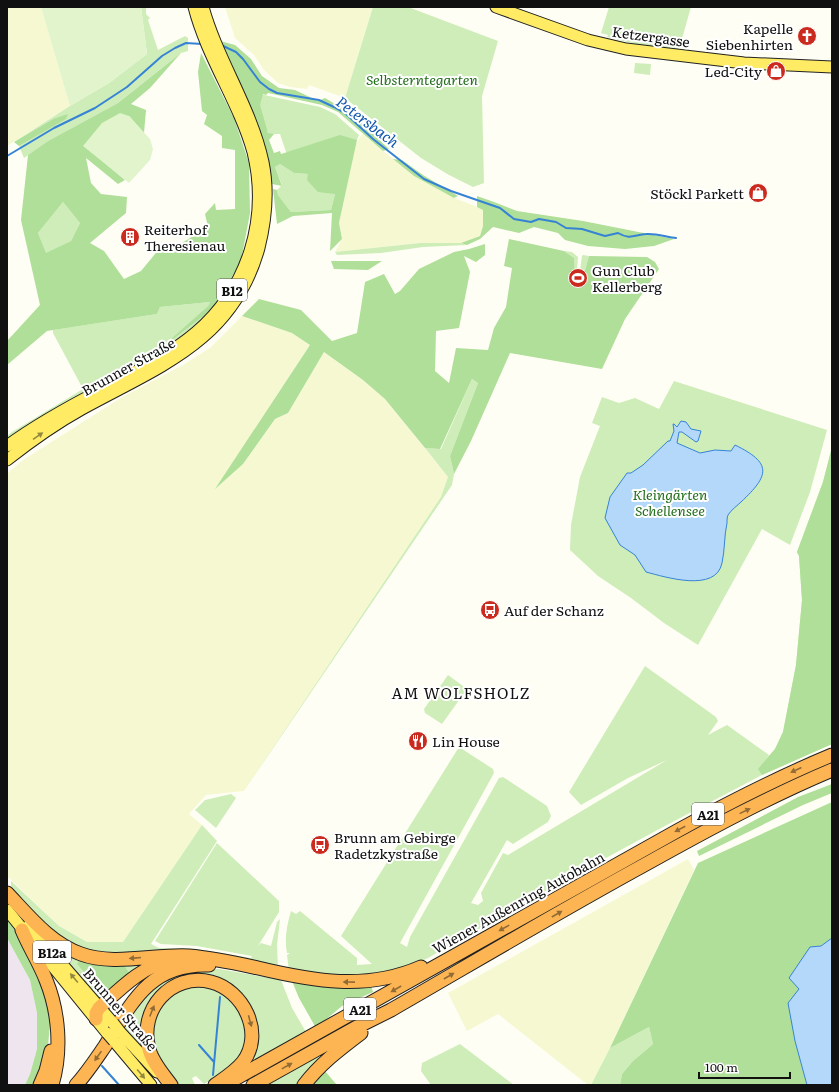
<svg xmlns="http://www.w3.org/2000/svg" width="839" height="1092" viewBox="0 0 839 1092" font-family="Literata,serif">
  <rect width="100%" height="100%" fill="#fffef4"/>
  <path fill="#efe5ef" d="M 7,938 L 30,980 L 37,1013 L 37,1049 L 30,1074 L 25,1085 L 7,1085 Z"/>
  <path fill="#f6f8d1" d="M 7,7 L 41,7 L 70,106 L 7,146 Z
    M 225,7 L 373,7 L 345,98 L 309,85 L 307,89 L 290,87 L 278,83 L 264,70 L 254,55 L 235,38 Z
    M 362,134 L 414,176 L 454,198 L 483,209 L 483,226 L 480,236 L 461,243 L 420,243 L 335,252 L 342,239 L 339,223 L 356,144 Z
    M 242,316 L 292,333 L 310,345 L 217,487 L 243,464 L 275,419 L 288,413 L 324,352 L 363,380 L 385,399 L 448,477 L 441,497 L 244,791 L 206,795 L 189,814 L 202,825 L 123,942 L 87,942 L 59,926 L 7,876 L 7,474 L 23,460 L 124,396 L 183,365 L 210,348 Z
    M 688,859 L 694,870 L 610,1048 L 591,1085 L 588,1085 L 498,1014 L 467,1031 L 448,993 Z"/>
  <path fill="#ceedb9" d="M 141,7 L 146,7 L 146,14 L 150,18 L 148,20 L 158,50 L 185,36 L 188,38 L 188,51 L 181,53 L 118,103 L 48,141 L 24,158 L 19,146 L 65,119 L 53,119 L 14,142 L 70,106 L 109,83 L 147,54 Z
    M 373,7 L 408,7 L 498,41 L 482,96 L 484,183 L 473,187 L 449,175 L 421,158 L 345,98 Z
    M 609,7 L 691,7 L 679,49 L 640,45 L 607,37 L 608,35 L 601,33 Z
    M 635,63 L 651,64 L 650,75 L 634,73 Z
    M 246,91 L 320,107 L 335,114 L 359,135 L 357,140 L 324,152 L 286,152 L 280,134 L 269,134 Z
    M 280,164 L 294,173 L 308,174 L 335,194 L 331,210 L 291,212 L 278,195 L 277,190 L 282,185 L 275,167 Z
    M 63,202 L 80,223 L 71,241 L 46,254 L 38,233 Z
    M 420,243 L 461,243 L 467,245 L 423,247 L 381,253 L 337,255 L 335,252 Z
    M 564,251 L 572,252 L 578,257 L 577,271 L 580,271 L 582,256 L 583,255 L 589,256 L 584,274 L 575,273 L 574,258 Z
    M 210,302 L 208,306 L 169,342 L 213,309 L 207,317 L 159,355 L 7,440 L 7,436 L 12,432 L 83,389 L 53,333 L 53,330 L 157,314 L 160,307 Z
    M 472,379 L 478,383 L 450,456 L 454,474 L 452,485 L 244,791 L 441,497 L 448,477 L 425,448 L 441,449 Z
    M 674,381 L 827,430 L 810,492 L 790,545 L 762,529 L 698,645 L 664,623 L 631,598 L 598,576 L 570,550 L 571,525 L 580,477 L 600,426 L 592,423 L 602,397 L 619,403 L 635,398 L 659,409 Z
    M 832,447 L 832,744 L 762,775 L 661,828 L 551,888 L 428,958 L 403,970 L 342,979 L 289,971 L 287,955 L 290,953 L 287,953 C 284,939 287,925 291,911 L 296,914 L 300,911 L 357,958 L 357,965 L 372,964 L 341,936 L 459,747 L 493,769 L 494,773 L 400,943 L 407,947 L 410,937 L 499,778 L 503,777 L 547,806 L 551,816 L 548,822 L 513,844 L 507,840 L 471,903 L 478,905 L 483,901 L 481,893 L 503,853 L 508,855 L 667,760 L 628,778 L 581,805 L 569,792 L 645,666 L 716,717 L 718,721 L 708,735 L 727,725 L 769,755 L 766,759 L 775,749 L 783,732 L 796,665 L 802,600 L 799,556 L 797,552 L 823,482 Z
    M 448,675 L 467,689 L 442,724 L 425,713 L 424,709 Z
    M 231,794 L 236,798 L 216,828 L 195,810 L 205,800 Z
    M 202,825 L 217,841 L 151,944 L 159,948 L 197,949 L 251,958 L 252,956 L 197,946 L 161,944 L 155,941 L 217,843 L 279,901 L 279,912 L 258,946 L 261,943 L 271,946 L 277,922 L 280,919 L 277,945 L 278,968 L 107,955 L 71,946 L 38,920 L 11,888 L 11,881 L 59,926 L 87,942 L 123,942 Z
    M 50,940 L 67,951 L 153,960 L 99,1003 Z
    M 194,969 L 219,969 L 281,980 L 292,1008 L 306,1032 L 245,1067 L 255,1030 L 225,983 L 167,986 L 145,1052 L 124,1027 L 136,1005 L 158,982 Z
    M 210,985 L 237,1003 L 248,1035 L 245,1052 L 227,1071 L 204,1084 L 196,1076 L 192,1078 L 195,1085 L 179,1085 L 156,1057 L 150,1039 L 157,1008 L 173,990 Z
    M 649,1027 L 653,1044 L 633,1061 L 622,1074 L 620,1085 L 591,1085 L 610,1048 Z
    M 460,1044 L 514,1085 L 431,1085 L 421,1071 L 422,1063 Z
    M 317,1056 L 320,1059 L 299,1085 L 264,1085 Z"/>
  <path fill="#afdf98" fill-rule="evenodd" d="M 220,41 L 235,45 L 251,59 L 262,76 L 279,88 L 295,90 L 318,101 L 325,98 L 352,114 L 389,149 L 383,151 L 338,112 L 322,105 L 268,93 L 266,95 L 263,94 L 260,105 L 268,133 L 274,134 L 269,140 L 274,153 L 280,151 L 281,154 L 340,135 L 357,140 L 339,223 L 342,239 L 330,251 L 332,213 L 293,216 L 277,224 L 273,189 L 277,190 L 278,195 L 291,212 L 331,210 L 335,194 L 318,192 L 307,180 L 308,174 L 294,173 L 280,164 L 275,167 L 282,186 L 272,184 L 266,155 Z
    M 181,53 L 150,88 L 131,104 L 146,110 L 144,133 L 129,116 L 84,146 L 125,180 L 118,184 L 86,158 L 91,183 L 101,194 L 127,197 L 126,213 L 90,243 L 104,251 L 124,279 L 141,271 L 164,243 L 172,249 L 208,227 L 205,214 L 215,203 L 216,210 L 235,209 L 235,150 L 222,148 L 222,136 L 204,124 L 207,115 L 202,111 L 198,72 L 201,53 L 234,118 L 249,163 L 250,213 L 241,261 L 213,309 L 160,349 L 208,306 L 210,302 L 160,307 L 157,314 L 47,331 L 7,365 L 7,341 L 40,305 L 21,220 L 28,155 L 48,141 L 118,103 ZM 63,202 L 80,223 L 71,241 L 46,253 L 38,233 Z
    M 68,114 L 66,119 L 19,146 L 14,142 L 53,119 Z
    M 393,159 L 402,160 L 423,175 L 458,196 L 454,198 L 414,176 Z
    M 477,196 L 494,202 L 517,211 L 583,221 L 674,239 L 654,246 L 625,249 L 588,246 L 565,240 L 558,233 L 534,227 L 519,233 L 493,227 L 480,239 L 467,245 L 461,243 L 480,236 L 483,226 L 483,210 L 477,207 Z
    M 509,239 L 564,251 L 574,258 L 575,273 L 584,274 L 589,256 L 647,257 L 655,262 L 659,269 L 625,319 L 602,369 L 510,353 L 471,441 L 454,474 L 450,456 L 478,383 L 472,379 L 440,449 L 425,448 L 385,399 L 363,380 L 324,352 L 288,413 L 275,419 L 243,464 L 215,489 L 310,345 L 292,333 L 242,316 L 259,299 L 301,310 L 332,341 L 357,333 L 365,282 L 384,274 L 395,294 L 400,291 L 419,269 L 454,252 L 469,249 L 485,244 L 485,255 L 476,262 L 464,256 L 470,272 L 459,328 L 436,331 L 435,371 L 449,383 L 456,348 L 488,350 L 494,328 L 506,307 L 512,268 L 504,266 Z
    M 331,261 L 382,261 L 368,270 L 334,269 Z
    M 832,447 L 832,744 L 762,775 L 758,769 L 775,749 L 783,732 L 796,665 L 802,600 L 799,556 L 797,552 L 823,482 Z
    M 832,784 L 832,793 L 803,805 L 699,856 L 697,851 L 798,797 Z
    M 832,802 L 832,938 L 821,946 L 799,989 L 795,1041 L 807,1085 L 620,1085 L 622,1074 L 633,1061 L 653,1044 L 649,1027 L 610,1048 L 698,863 Z
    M 7,917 L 18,933 L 47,996 L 50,1022 L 48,1047 L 34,1085 L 25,1085 L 30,1074 L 37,1049 L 37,1013 L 30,980 L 7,938 Z
    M 80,959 L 99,966 L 124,965 L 129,973 L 103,993 L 77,964 Z
    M 292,981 L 371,986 L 373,992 L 342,1006 L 316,1028 L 299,998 Z
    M 324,1070 L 337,1085 L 313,1085 Z"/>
  <path fill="#e1f4cc" d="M 41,7 L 141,7 L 147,54 L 109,83 L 70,106 Z
    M 120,113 L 129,116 L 150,139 L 153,149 L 150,160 L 129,183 L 83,146 L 102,123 Z"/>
  <path fill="#b4d8fa" stroke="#3683d6" d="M 681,421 L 686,422 L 691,429 L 701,431 L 698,441 L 696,442 L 682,432 L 679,432 L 677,443 L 700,453 L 715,450 L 731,451 L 735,445 C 772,463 770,475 741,502 C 738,505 731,510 728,515 C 727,517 727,521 727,523 C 724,536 725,550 722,563 C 716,593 665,577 646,572 L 635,555 L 620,545 L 605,518 L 610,497 L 627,473 L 631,473 L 643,465 L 668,441 L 670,441 L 674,431 L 673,424 L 674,424 L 677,427 Z
    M 832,938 L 832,1085 L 807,1085 L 795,1041 L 788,1003 L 799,989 L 789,978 L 810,947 L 821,946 Z"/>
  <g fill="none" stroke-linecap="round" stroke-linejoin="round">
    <path stroke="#3683d6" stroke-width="2" d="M 221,45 L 236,52 L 243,59 L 260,82 L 269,89 L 277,93 L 319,100 L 334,107 L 346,114 L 373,139 L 424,179 L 451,191 L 500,208 L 514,219 L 531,222 L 539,219 L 556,222 L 566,228 L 582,229 L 605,236 L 618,233 C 630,240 634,235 646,234 C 655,233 667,237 676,238
      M 7,156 L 54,128 L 95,108 L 127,87 L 162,56 L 175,48 L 186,43 L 202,44
      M 199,1045 L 214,1062
      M 102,1066 L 119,1085
      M 213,1075 L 220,997"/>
    <g stroke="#212121" stroke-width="13">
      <path id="major" d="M 496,7 L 588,40 L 626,49 L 744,63 L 832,67
        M 7,446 C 37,424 70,406 103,389 C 169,354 225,328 250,251 C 260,219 261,185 253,152 C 239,102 207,58 194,7
        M 7,460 C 31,441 55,424 82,409 C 158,367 233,342 259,248 C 266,220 269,191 263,162 C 251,107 218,61 203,7
        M 7,910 L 107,1033
        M 30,923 L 61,963 L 113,1023
        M 120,1032 L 157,1072
        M 114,1041 L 151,1085"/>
    </g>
    <g stroke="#212121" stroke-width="15">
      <path id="highway" d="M 7,893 C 29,916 50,943 81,954 C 113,966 155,954 189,956 C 213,958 235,963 258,968 C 313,981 366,991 421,967
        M 22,930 C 29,947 39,962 46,980 C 59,1012 62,1051 52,1085
        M 96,1019 L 96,1013 L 99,1008 C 120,989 142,966 171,960
        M 40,1085 L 46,1071 L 51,1051
        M 76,1085 C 87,1073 96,1059 105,1046 C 132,1002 150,963 209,965
        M 171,1085 C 163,1074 152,1062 149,1049 C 138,1010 171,972 211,982 C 243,990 265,1033 243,1062 C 236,1071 225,1078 215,1085
        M 224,1085 L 677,831 C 728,803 779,777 832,755
        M 253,1085 L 357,1027 L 391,1010 C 476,961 560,911 646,864 C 707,830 768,797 832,770
        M 304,1085 C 321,1063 340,1049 361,1033"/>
    </g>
    <use href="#major" stroke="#ffec64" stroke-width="11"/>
    <use href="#highway" stroke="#fdb554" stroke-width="13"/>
    <g stroke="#212121" stroke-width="13" stroke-linecap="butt">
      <path id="major-bridge" d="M 113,1023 L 120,1032
        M 107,1033 L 114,1041"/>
    </g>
    <use href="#major-bridge" stroke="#ffec64" stroke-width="11"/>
  </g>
  <defs><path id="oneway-solid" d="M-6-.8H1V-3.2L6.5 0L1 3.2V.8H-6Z"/></defs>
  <g fill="#93893e">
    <use href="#oneway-solid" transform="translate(38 436) rotate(-34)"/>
    <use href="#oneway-solid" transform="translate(74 978) rotate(-130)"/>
    <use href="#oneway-solid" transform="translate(141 1074) rotate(50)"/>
  </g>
  <g fill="#926b35">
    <use href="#oneway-solid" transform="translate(796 770) rotate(155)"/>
    <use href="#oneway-solid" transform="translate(745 811) rotate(-26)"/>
    <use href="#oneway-solid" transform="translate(680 829) rotate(152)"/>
    <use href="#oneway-solid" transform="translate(557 914) rotate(-30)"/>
    <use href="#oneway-solid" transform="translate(504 928) rotate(151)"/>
    <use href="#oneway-solid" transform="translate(135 958) rotate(175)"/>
    <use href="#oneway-solid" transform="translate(449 976) rotate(-30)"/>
    <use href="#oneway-solid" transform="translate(349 982) rotate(-179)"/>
    <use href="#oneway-solid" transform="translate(396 989) rotate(150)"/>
    <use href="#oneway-solid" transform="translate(152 1011) rotate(-68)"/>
    <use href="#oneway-solid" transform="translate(250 1021) rotate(75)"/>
    <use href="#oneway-solid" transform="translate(98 1056) rotate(125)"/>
    <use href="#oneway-solid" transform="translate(287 1066) rotate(-29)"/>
  </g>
  <defs>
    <g id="church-disc" transform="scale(1)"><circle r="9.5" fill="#cb2a1e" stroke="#fff"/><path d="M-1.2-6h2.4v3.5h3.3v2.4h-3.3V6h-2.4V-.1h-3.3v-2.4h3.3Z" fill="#fff"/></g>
    <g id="shop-disc" transform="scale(1)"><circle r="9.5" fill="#cb2a1e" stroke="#fff"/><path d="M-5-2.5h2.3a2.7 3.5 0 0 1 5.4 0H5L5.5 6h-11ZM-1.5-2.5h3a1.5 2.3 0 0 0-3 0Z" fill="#fff"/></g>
    <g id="building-disc" transform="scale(1)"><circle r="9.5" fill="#cb2a1e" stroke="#fff"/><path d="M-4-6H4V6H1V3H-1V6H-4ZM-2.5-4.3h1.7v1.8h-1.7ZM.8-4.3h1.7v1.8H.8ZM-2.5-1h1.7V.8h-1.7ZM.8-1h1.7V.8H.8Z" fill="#fff"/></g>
    <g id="stadium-disc" transform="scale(1)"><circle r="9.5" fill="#cb2a1e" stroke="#fff"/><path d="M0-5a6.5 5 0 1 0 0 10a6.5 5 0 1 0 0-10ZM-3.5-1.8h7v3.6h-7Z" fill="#fff"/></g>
    <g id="bus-disc" transform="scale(1)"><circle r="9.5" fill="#cb2a1e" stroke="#fff"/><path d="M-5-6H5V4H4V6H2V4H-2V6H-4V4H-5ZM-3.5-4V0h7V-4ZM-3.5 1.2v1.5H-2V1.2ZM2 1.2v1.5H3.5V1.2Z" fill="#fff"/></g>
    <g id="restaurant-disc" transform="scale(1)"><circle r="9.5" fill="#cb2a1e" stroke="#fff"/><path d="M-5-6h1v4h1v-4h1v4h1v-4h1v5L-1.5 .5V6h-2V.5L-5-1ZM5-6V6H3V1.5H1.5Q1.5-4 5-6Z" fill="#fff"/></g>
  </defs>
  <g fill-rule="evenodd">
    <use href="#church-disc" x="807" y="36"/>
    <use href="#shop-disc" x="776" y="71"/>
    <use href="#shop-disc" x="758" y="193"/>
    <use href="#building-disc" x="130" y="237"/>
    <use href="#stadium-disc" x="578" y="278"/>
    <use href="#bus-disc" x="490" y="610"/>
    <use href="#restaurant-disc" x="418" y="741"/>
    <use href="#bus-disc" x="320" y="845"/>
  </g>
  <g text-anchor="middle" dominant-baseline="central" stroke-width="4" stroke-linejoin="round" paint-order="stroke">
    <g fill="#fff" stroke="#585858" stroke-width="1">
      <rect x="217" y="279" width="30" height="22" rx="3"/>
      <rect x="692" y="803" width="32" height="22" rx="3"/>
      <rect x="33" y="941" width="38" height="22" rx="3"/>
      <rect x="344" y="998" width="32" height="22" rx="3"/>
    </g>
    <g font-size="13" font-weight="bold" fill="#101010">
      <text x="232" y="290">B12</text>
      <text x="708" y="814">A21</text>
      <text x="52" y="952">B12a</text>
      <text x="360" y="1009">A21</text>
    </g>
    <g font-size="14" fill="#101010" stroke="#fff" text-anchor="start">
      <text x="793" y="28" text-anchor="end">Kapelle<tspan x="793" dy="16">Siebenhirten</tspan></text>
      <text x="762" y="71" text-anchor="end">Led-City</text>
      <text x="744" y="193" text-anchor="end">Stöckl Parkett</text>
      <text x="144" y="229">Reiterhof<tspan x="144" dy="16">Theresienau</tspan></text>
      <text x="592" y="270">Gun Club<tspan x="592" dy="16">Kellerberg</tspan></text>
      <text x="504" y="610">Auf der Schanz</text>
      <text x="432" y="741">Lin House</text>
      <text x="334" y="837">Brunn am Gebirge<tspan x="334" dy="16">Radetzkystraße</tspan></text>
    </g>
    <g font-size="14" fill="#101010" stroke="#fff">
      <text transform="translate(651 36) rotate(8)">Ketzergasse</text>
      <text transform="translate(128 366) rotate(-29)">Brunner Straße</text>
      <text transform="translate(518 902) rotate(-29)">Wiener Außenring Autobahn</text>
      <text transform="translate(121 1009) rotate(49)">Brunner Straße</text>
    </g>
    <g font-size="14" font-style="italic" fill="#226e1b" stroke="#fff">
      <text x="422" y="79">Selbsterntegarten</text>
      <text x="670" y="494">Kleingärten<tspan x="670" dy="16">Schellensee</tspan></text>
    </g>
    <g font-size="15" font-style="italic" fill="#0f55ac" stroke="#fff">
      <text transform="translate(368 121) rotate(37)">Petersbach</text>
    </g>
    <g font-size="15" letter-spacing="1" fill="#101010" stroke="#fff">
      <text x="461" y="692">AM WOLFSHOLZ</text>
    </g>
  </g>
  <rect width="839" height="1092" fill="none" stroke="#101010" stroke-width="16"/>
  <path d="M699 1072v6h91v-6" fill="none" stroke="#101010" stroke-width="2"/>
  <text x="705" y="1072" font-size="12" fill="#101010" stroke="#ffffff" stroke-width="3" paint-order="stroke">100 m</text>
</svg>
